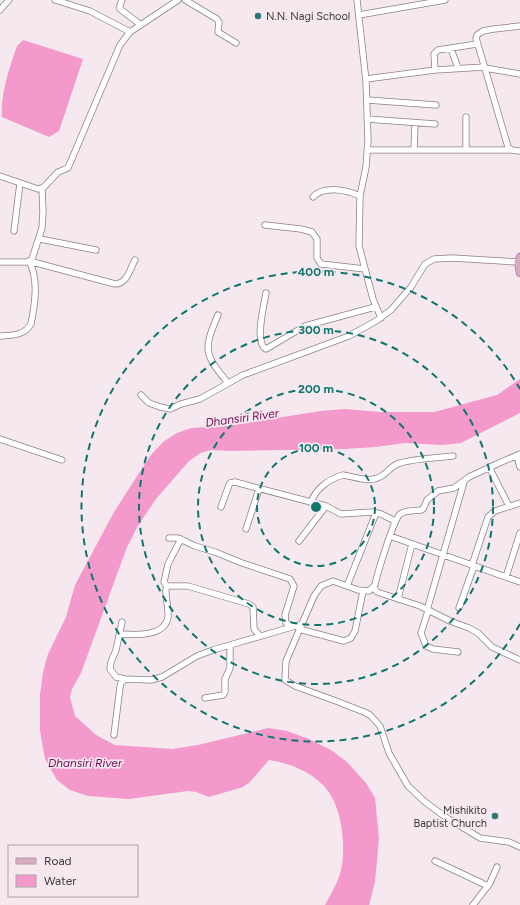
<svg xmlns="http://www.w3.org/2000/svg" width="520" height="905" viewBox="0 0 520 905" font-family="Figtree,sans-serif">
  <rect width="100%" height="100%" fill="#f5e8ef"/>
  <path fill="#f499cc" d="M 23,40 L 83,59 L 59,131 L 49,137 L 2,117 C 0,97 10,65 17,46 Z
    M 520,379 L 520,413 L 461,443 L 442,445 L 405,443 L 376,447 L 344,449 L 231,451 L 211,450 L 201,453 L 189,461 L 156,499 L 139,524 L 127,547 L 81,673 L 72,689 L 70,697 L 75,716 L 96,735 L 115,745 L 172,749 L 198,745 L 268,728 L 287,731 L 309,739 L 331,750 L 347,762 L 366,783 L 375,798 L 379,838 L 375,882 L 369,905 L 325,905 C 332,892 340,879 342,865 C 345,842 342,810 328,791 C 315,773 290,763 269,760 L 250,782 L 243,787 L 209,797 L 196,792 L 188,791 L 129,799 L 88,796 L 70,790 L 57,780 L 45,759 L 40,731 L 40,695 L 43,672 L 48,654 L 66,617 L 75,585 L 114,512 L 150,456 L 163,442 L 177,433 L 191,428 L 226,426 L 321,411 L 345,409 L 381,412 L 434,412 L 497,395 Z"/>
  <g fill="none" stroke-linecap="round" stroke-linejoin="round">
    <g stroke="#8b8086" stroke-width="7">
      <path id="minor" d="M 55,0 L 90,11 L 130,32
        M 122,0 L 120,5 L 120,9 L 141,25
        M 185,0 L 217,19 L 219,22 L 218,32 L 236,43
        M 357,0 L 366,81 L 368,140 L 366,167 L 360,196 L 359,246 L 373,299 L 381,318
        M 0,10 L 9,0
        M 359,15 L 445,0
        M 520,26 L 494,29 L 483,31 L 477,35 L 476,38 L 508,147 L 512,150 L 520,151
        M 451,49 L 458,68
        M 485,68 L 520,74
        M 435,70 L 434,54 L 438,50 L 477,44
        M 366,79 L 435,70 L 485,67
        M 367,100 L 436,105
        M 367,119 L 435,124
        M 368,150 L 511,150
        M 414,150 L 415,123
        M 466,150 L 466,117
        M 0,176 L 38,189 L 44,187 L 58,172 L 68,168 L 120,45 L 130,32 L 178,0
        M 313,197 C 323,185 347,190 360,196
        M 265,225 L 301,229 L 312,232 L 317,239 L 317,258 L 321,264 L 365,269
        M 14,231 L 20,183
        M 40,239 L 96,250
        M 29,261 L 115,284 C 127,284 130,269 135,260
        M 0,262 L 27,262 L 32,259 L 42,228 L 43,212 L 42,188
        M 266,293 C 264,305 254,343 266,349 L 305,326 L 375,307
        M 218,315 C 203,350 204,354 228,383
        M 0,336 C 12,335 24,336 31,324 C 35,304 39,279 29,261
        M 141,395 L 149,403 L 160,407 L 170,409 L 181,404 L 200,399 L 243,375 L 349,336 L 376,321 L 391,310 L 411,287 L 425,264 L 434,259 L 452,258 L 518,262
        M 0,439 L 62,460
        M 520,454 L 499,463 L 469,477 L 454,488 L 438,491 L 427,500 L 423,509 L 421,510 C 415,511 406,510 400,514 C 394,519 377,574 375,585 L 369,591 L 358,590 L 333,581 L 321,586 L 314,596 L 286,661 L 285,680 L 295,686 L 336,701 L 364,712 L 370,715 L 380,726 L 389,753 L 408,786 L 425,802 L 444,816 L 480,838 L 509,842 L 520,847
        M 517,456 L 520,467
        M 489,467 L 509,506
        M 311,503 C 315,489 329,479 343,475 C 356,477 371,484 383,475 C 389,471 392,465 400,463 C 417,458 436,458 453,456
        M 221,507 L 229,485 L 230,483 L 235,482 L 326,506 L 341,514 L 372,512 L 381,514 L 395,521
        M 246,529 L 259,489
        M 390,536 L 520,582
        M 169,538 L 178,538 L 195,546 L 215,552 L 242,563 L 290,579 L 294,586 L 285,615 L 286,623 L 292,626
        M 299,541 L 326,506
        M 472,565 L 488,517 L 495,511 L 520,503
        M 506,577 L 520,533
        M 167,586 L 164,582 L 168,564 L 181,539
        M 347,586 L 376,513
        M 374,588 L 377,592 L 420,606 L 450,621 L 469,628 L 478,633 L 492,647 L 520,660
        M 398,599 L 412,544
        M 459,608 L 474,566
        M 427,610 L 464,482
        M 428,611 L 421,633 L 426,646 L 433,649 L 458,652
        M 122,622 L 116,650 L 111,662 L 110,669 L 116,677 L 125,679
        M 299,629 L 344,641 L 351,638 L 355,631 L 363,591
        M 120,634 C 135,635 165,637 168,617 C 169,607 165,598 166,589 L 167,586 L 188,586 L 249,604 L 253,607 L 254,629 L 260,636
        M 205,698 L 223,695 L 225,692 L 225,679 L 230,668 L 230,646
        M 114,735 L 120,687 L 121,683 L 125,679 L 151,680 L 162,677 L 197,656 L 213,650 L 302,624
        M 435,861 L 488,886
        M 473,905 L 490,883 L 497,867"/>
    </g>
    <g stroke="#945e7c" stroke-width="8">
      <path id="major" d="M 520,257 L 518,262 L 520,273"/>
    </g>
    <use href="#minor" stroke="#fff" stroke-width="5.5"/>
    <use href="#major" stroke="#daaac5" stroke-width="7"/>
  </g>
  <g fill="none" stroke="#0f766e" stroke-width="2" stroke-dasharray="7 5">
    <circle cx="316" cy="507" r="59"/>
    <circle cx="316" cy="507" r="118"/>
    <circle cx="316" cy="507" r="177"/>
    <path d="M520 624A235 235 0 1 1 520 389"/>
  </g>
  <g fill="#2f7979" stroke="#f5e8ef" stroke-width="1.5">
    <circle cx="258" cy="16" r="4"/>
    <circle cx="495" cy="816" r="4"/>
  </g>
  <g text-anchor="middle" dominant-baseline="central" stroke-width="3.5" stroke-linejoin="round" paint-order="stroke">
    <g font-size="11" fill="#3f3a3c" stroke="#f5e8ef" text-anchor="start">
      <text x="266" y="16">N.N. Nagi School</text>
      <text x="487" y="810" text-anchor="end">Mishikito<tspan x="487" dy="13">Baptist Church</tspan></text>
    </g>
    <g font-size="12" font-style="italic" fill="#780955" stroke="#f5e8ef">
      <text transform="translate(242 418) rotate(-8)">Dhansiri River</text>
      <text x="85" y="763">Dhansiri River</text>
    </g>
  </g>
  <circle cx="316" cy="507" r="6" fill="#0f766e" stroke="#f5e8ef" stroke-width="2"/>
  <g font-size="12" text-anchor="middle" font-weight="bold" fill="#0f766e" stroke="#f5e8ef" stroke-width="3.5" stroke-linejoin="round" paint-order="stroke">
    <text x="316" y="276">400 m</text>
    <text x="316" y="334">300 m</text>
    <text x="316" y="393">200 m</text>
    <text x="316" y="452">100 m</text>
  </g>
  <rect x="8" y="845" width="130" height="52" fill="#f5e8ef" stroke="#aca2a7"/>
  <rect x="16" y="858" width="20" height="6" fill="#daaac5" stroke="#aca2a7"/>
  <text x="44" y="865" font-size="12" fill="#3f3a3c">Road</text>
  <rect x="16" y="875" width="20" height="12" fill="#f499cc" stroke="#aca2a7"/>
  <text x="44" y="885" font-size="12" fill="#3f3a3c">Water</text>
</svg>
